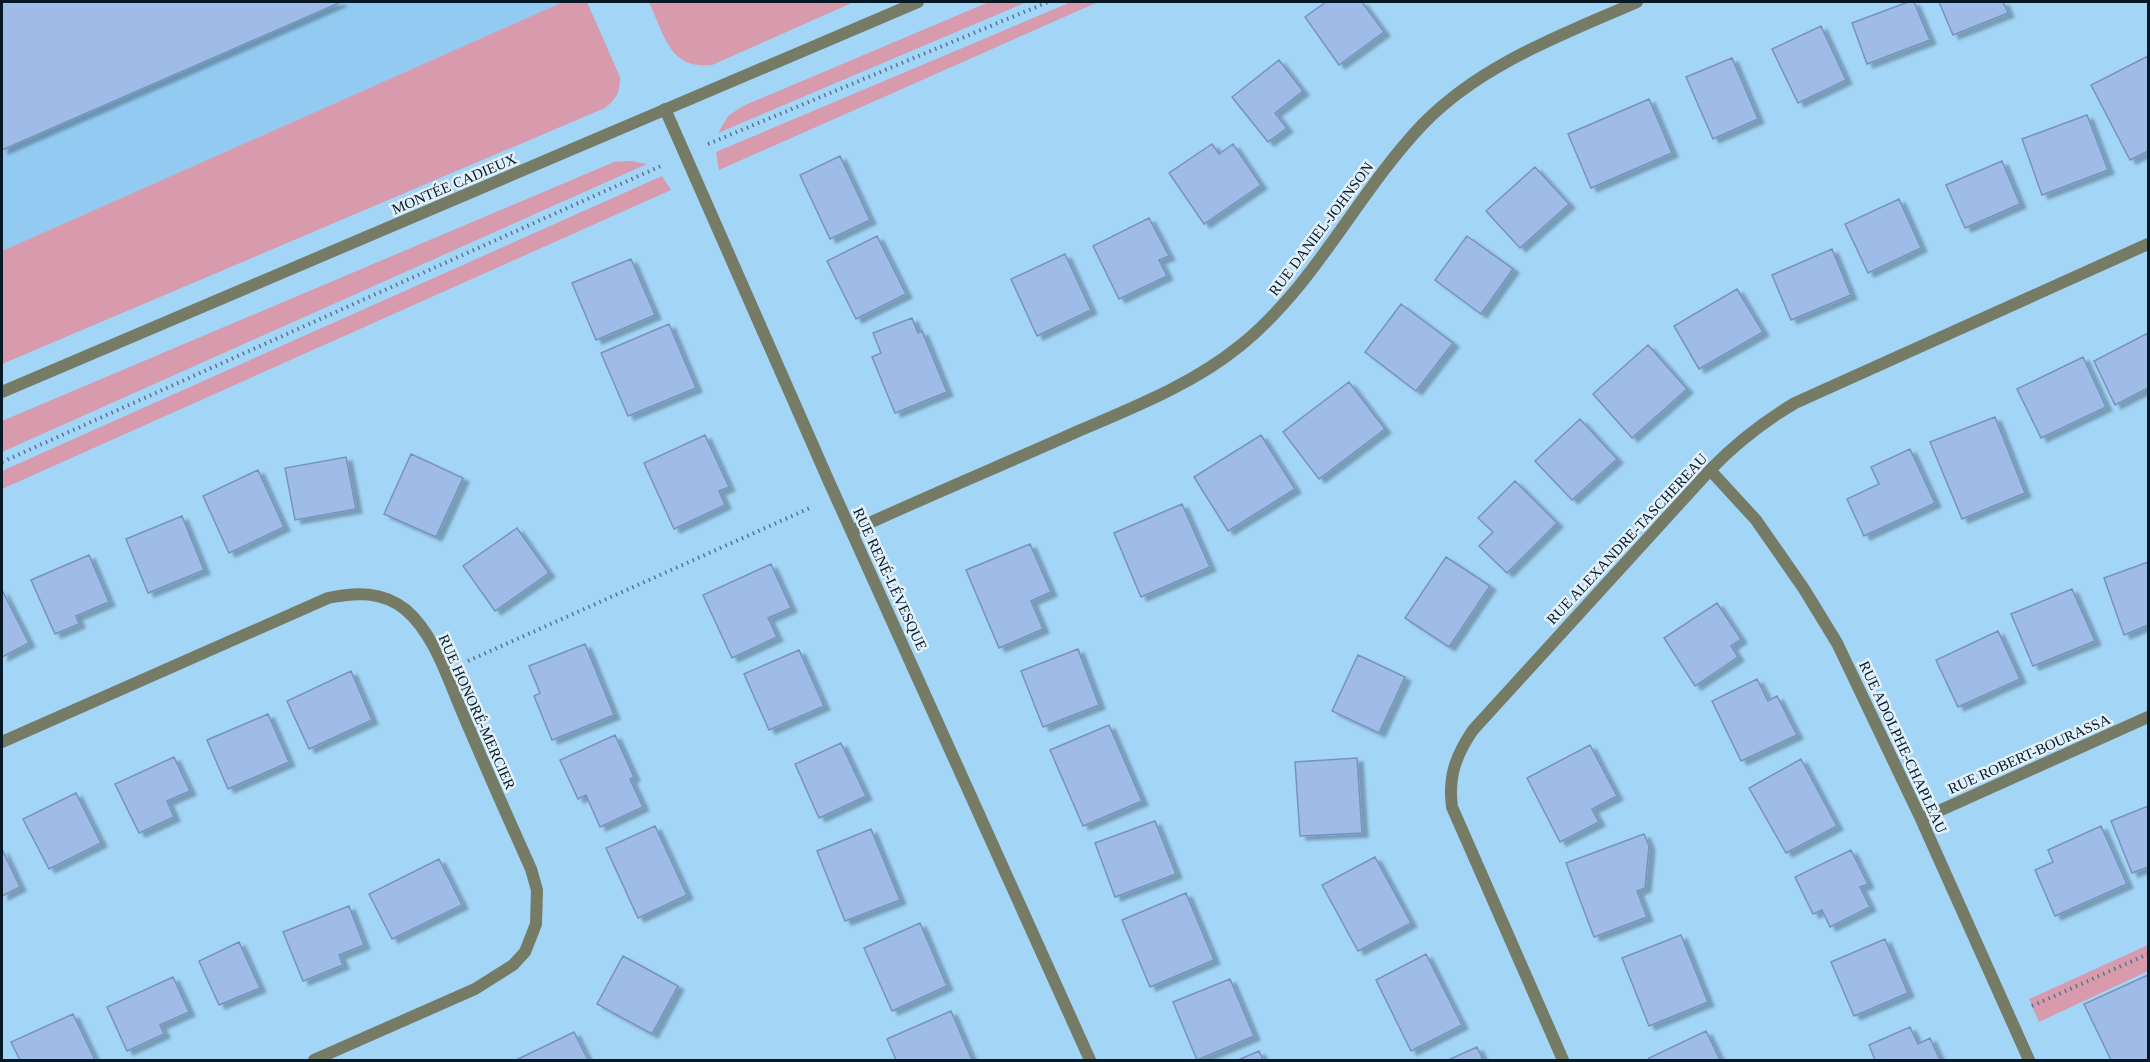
<svg xmlns="http://www.w3.org/2000/svg" width="2150" height="1062" viewBox="0 0 2150 1062" font-family="'Times New Roman',serif">
  <defs>
    <filter id="shadow"><feDropShadow dx="6" dy="4" stdDeviation="1.5" flood-color="#0004"/></filter>
  </defs>
  <rect width="100%" height="100%" fill="#a3d5f7"/>
  <path fill="#92caf2" d="M 2,2 L 563,2 L 2,251 Z"/>
  <path fill="#d89aad" d="M 563,2 L 587,2 L 620,77 C 620,92 617,98 605,108 L 2,364 L 2,251 Z
    M 649,2 L 854,2 L 712,65 C 669,70 664,34 649,2 Z
    M 989,2 L 1027,2 L 718,133 L 728,116 L 743,106 Z
    M 1071,2 L 1098,2 L 719,170 L 716,152 Z
    M 631,161 L 647,164 L 2,452 L 2,421 L 600,168 L 614,162 Z
    M 662,176 L 671,190 L 2,489 L 2,471 Z
    M 2148,945 L 2148,971 L 2039,1022 L 2029,999 Z"/>
  <path fill="#9fbce8" stroke="#7793bd" stroke-width="1.5" filter="url(#shadow)" d="M 2,2 L 341,2 L 2,150 Z
    M 1326,2 L 1362,2 L 1384,32 L 1339,65 L 1305,17 Z
    M 1908,2 L 1914,2 L 1930,40 L 1867,64 L 1852,23 Z
    M 1939,2 L 2003,2 L 2008,13 L 1953,35 Z
    M 1821,26 L 1846,80 L 1798,103 L 1772,49 Z
    M 2148,56 L 2148,151 L 2130,160 L 2091,85 Z
    M 1732,58 L 1758,119 L 1713,139 L 1686,77 Z
    M 1279,60 L 1303,91 L 1275,113 L 1287,128 L 1268,142 L 1232,97 Z
    M 1649,99 L 1672,153 L 1591,188 L 1568,134 Z
    M 2087,115 L 2108,170 L 2042,195 L 2022,139 Z
    M 1212,144 L 1219,154 L 1233,144 L 1261,185 L 1204,224 L 1169,173 Z
    M 840,156 L 870,220 L 830,239 L 800,175 Z
    M 2002,161 L 2020,204 L 1965,228 L 1946,185 Z
    M 1535,167 L 1569,204 L 1520,248 L 1486,211 Z
    M 1899,199 L 1921,248 L 1868,273 L 1845,224 Z
    M 1149,218 L 1169,256 L 1159,260 L 1167,276 L 1119,299 L 1093,246 Z
    M 877,236 L 906,294 L 856,319 L 827,261 Z
    M 1467,236 L 1513,269 L 1481,314 L 1435,280 Z
    M 1832,249 L 1851,295 L 1791,320 L 1772,275 Z
    M 1065,254 L 1091,310 L 1037,336 L 1011,279 Z
    M 631,259 L 655,315 L 596,340 L 572,283 Z
    M 1737,289 L 1763,332 L 1699,369 L 1674,326 Z
    M 1401,304 L 1453,343 L 1416,391 L 1365,352 Z
    M 912,318 L 918,333 L 922,331 L 947,392 L 895,413 L 872,357 L 881,353 L 873,333 Z
    M 669,324 L 696,388 L 628,416 L 601,353 Z
    M 2148,333 L 2148,388 L 2115,405 L 2094,361 Z
    M 1648,345 L 1687,389 L 1632,438 L 1593,394 Z
    M 2083,357 L 2106,407 L 2041,438 L 2017,389 Z
    M 1349,382 L 1385,429 L 1319,479 L 1283,432 Z
    M 1995,417 L 2025,493 L 1962,519 L 1930,442 Z
    M 1580,419 L 1617,459 L 1572,500 L 1535,461 Z
    M 705,435 L 729,487 L 719,491 L 725,505 L 674,529 L 644,463 Z
    M 1261,435 L 1295,489 L 1228,531 L 1194,477 Z
    M 1910,449 L 1935,503 L 1864,536 L 1847,499 L 1879,484 L 1871,467 Z
    M 411,454 L 463,478 L 436,537 L 384,514 Z
    M 346,457 L 356,509 L 295,520 L 285,468 Z
    M 258,470 L 284,527 L 229,553 L 203,496 Z
    M 1515,481 L 1557,523 L 1507,573 L 1479,546 L 1493,532 L 1478,518 Z
    M 1182,504 L 1210,567 L 1141,597 L 1114,533 Z
    M 182,516 L 204,570 L 148,593 L 126,539 Z
    M 517,528 L 549,573 L 495,611 L 463,566 Z
    M 1030,544 L 1051,592 L 1031,601 L 1043,629 L 999,648 L 966,570 Z
    M 89,555 L 109,602 L 76,616 L 79,624 L 55,634 L 31,580 Z
    M 1446,557 L 1490,586 L 1449,647 L 1405,618 Z
    M 2148,562 L 2148,625 L 2124,635 L 2104,578 Z
    M 771,564 L 791,608 L 768,618 L 777,637 L 732,658 L 703,595 Z
    M 2072,589 L 2095,641 L 2033,666 L 2011,614 Z
    M 2,590 L 29,643 L 2,657 Z
    M 1717,603 L 1741,639 L 1731,646 L 1738,657 L 1695,686 L 1664,638 Z
    M 1998,631 L 2020,679 L 1958,707 L 1936,660 Z
    M 585,644 L 614,715 L 552,740 L 534,696 L 540,693 L 529,666 Z
    M 1078,649 L 1099,705 L 1043,727 L 1021,671 Z
    M 799,650 L 824,706 L 769,730 L 744,674 Z
    M 1358,655 L 1405,677 L 1379,733 L 1332,711 Z
    M 351,671 L 372,720 L 309,749 L 287,701 Z
    M 1757,679 L 1768,701 L 1777,696 L 1797,735 L 1741,761 L 1712,701 Z
    M 268,714 L 289,762 L 228,789 L 207,740 Z
    M 1109,725 L 1142,801 L 1083,826 L 1050,750 Z
    M 615,735 L 634,777 L 630,779 L 643,807 L 600,827 L 586,795 L 578,799 L 560,760 Z
    M 841,743 L 866,796 L 819,818 L 795,764 Z
    M 1590,745 L 1617,796 L 1592,809 L 1599,822 L 1560,842 L 1527,778 Z
    M 174,757 L 190,791 L 167,801 L 174,817 L 139,833 L 115,784 Z
    M 1357,758 L 1362,833 L 1300,836 L 1295,762 Z
    M 1801,759 L 1837,826 L 1786,853 L 1749,788 Z
    M 76,793 L 101,843 L 49,869 L 23,819 Z
    M 2148,806 L 2148,867 L 2132,873 L 2111,821 Z
    M 1155,821 L 1176,874 L 1115,897 L 1095,843 Z
    M 655,826 L 687,895 L 638,918 L 606,848 Z
    M 2101,826 L 2127,884 L 2055,916 L 2035,870 L 2053,862 L 2048,850 Z
    M 871,829 L 900,900 L 845,921 L 817,851 Z
    M 1644,834 L 1649,846 L 1645,888 L 1637,891 L 1647,917 L 1594,937 L 1566,863 Z
    M 2,849 L 20,887 L 2,896 Z
    M 1851,850 L 1868,884 L 1860,887 L 1870,907 L 1830,927 L 1822,910 L 1813,914 L 1795,877 Z
    M 1375,857 L 1411,923 L 1358,951 L 1322,885 Z
    M 439,859 L 462,905 L 392,939 L 369,894 Z
    M 1186,893 L 1214,960 L 1150,987 L 1122,920 Z
    M 349,906 L 364,945 L 339,955 L 343,965 L 303,981 L 283,932 Z
    M 920,923 L 947,986 L 892,1011 L 864,948 Z
    M 1681,935 L 1708,1002 L 1649,1026 L 1622,958 Z
    M 1885,939 L 1908,993 L 1854,1016 L 1831,962 Z
    M 239,942 L 260,988 L 219,1005 L 199,961 Z
    M 1426,954 L 1462,1025 L 1411,1051 L 1376,980 Z
    M 623,956 L 678,986 L 652,1034 L 597,1004 Z
    M 2148,975 L 2148,1060 L 2111,1060 L 2084,1004 Z
    M 173,977 L 189,1012 L 160,1025 L 164,1034 L 127,1051 L 107,1007 Z
    M 1230,979 L 1254,1036 L 1197,1060 L 1173,1002 Z
    M 951,1011 L 972,1060 L 896,1060 L 887,1039 Z
    M 73,1014 L 95,1060 L 20,1060 L 11,1042 Z
    M 1910,1027 L 1918,1044 L 1930,1038 L 1940,1060 L 1875,1060 L 1869,1045 Z
    M 1706,1031 L 1720,1060 L 1650,1060 L 1649,1058 Z
    M 574,1032 L 588,1060 L 516,1060 L 543,1047 Z
    M 1477,1047 L 1483,1060 L 1448,1060 Z
    M 1259,1051 L 1263,1060 L 1238,1060 Z"/>
  <g fill="none" stroke-linecap="round" stroke-linejoin="round">
    <path stroke="#55778e" stroke-width="4" stroke-dasharray="1.5 4.5" stroke-linecap="butt" d="M 708,144 L 1048,2
      M 2,462 L 663,165
      M 468,661 L 812,507
      M 2032,1006 L 2148,954"/>
    <path stroke="#767b66" stroke-width="12" d="M 665,109 L 830,484 L 1090,1060
      M 1710,470 L 1756,520 L 1804,589 L 1837,643 L 1921,819 L 2029,1060
      M 852,531 C 925,497 1000,466 1074,433 C 1132,408 1192,385 1241,345 C 1317,283 1357,193 1423,124 C 1481,64 1562,35 1637,2
      M 2,742 L 328,598 C 356,592 383,591 406,610 C 435,635 448,680 463,714 C 485,766 508,818 531,869 L 537,890 L 536,924 L 525,952 L 513,965 L 475,989 L 314,1060
      M 1921,819 L 2148,717
      M 1563,1060 L 1452,807 C 1448,776 1456,755 1473,730 L 1710,470 C 1736,443 1763,422 1795,403 L 2148,244"/>
    <path stroke="#767b66" stroke-width="12" d="M 2,392 L 918,2"/>
  </g>
  <g text-anchor="middle" dominant-baseline="central" stroke-width="5" stroke-linejoin="round" paint-order="stroke">
    <g font-size="15" fill="#061925" stroke="#e2f1fb">
      <text transform="translate(454 184) rotate(-23)">MONTÉE CADIEUX</text>
      <text transform="translate(1321 229) rotate(-53)">RUE DANIEL-JOHNSON</text>
      <text transform="translate(1627 539) rotate(-47)">RUE ALEXANDRE-TASCHEREAU</text>
      <text transform="translate(890 579) rotate(65)">RUE RENÉ-LÉVESQUE</text>
      <text transform="translate(477 712) rotate(66)">RUE HONORÉ-MERCIER</text>
      <text transform="translate(1903 747) rotate(65)">RUE ADOLPHE-CHAPLEAU</text>
      <text transform="translate(2029 754) rotate(-24)">RUE ROBERT-BOURASSA</text>
    </g>
  </g>
  <rect width="2150" height="1062" fill="none" stroke="#061925" stroke-width="6"/>
</svg>
